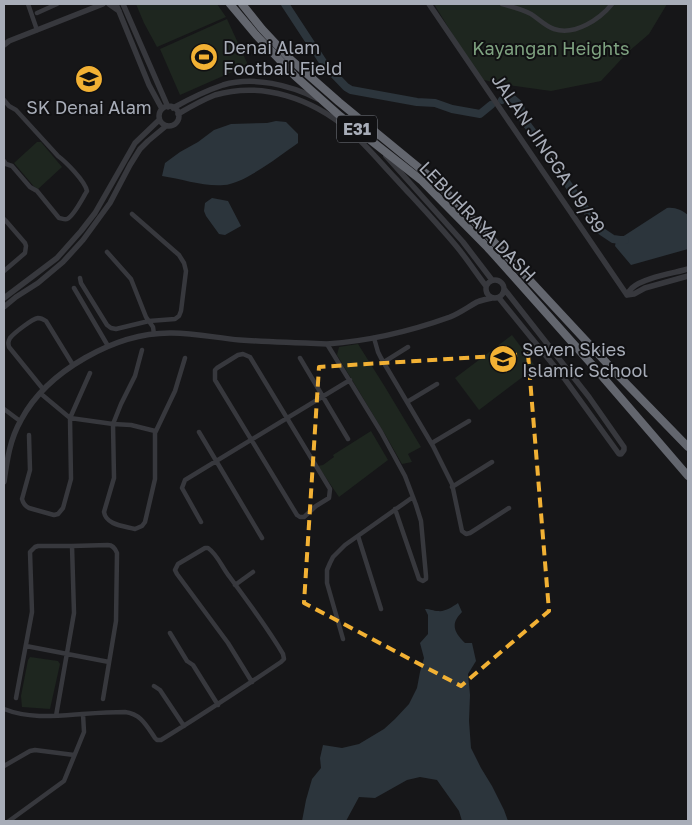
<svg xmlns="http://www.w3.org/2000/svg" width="692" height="825" viewBox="0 0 692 825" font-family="'Golos Text',sans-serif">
  <rect width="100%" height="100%" fill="#161618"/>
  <path fill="#1e261f" d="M 136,4 L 217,4 L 226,17 L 157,47 L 144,23 Z
    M 434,4 L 667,4 L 649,34 L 628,52 L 601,81 L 551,91 L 501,84 L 480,79 Z
    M 227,19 L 248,65 L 180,95 L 160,49 Z
    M 37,142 L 41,142 L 62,167 L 37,190 L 14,163 Z
    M 512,335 L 536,367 L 479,410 L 455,378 Z
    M 358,344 L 385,387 L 421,447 L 408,454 L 412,462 L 402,464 L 386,436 L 337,355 L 339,347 Z
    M 371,431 L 388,460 L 339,497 L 318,466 L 323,465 L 334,457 L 333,455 Z
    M 30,657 L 58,661 L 60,664 L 50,709 L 22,707 L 21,696 L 28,660 Z"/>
  <path fill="#2c353c" d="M 276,121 L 286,122 L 298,134 L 298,143 C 281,155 244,184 224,185 C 205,187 182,179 162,176 L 165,163 L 180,152 L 198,142 L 214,130 L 231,124 L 267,123 Z
    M 212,198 L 228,201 L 241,226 L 225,235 L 219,234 L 206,216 L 204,211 L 205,203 Z
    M 667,208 C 675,207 682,210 688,215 L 688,249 L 631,265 L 615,246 L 616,241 Z
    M 458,603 L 462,612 C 450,624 454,632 465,643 L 472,643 L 476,661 L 468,674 L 470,695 L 469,721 L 471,748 L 481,768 L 492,786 L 504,810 L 508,821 L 462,821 L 459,811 L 437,780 L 420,777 L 407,780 L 375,798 L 359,797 L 346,821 L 302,821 L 306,800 L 312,779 L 321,768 L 320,758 L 323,745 L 342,748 L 359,744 L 384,729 L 395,719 L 409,704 L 417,688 L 420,672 L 424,658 L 420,643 L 428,634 L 428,615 L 425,609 C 431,609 433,611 438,611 C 445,612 452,607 458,603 Z"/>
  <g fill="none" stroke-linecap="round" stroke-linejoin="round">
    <path stroke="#2c353c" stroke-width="8" d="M 285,4 L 325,65 L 346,87 L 351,90 L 417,102 L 435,103 L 452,109 L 480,114 L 491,105
      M 502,100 L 506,96 L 513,99 L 520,105 L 523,119 L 557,165 L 567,183 L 601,231 L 613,239 L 620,240 L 625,240"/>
    <path stroke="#37383d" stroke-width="4.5" d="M 28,4 L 37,30
      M 502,4 C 512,7 522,9 531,14 C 539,19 545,26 554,29 C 575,36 600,19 612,4
      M 37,13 L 57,4
      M 4,100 L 9,106 L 16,110 L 58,156 C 66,162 85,181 87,191 C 83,197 74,216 67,219 C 65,220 61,218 59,218 L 37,191 L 30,187 L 12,166 L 6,164 L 4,161
      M 4,219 L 6,221 L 25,243 L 26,246 L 25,253 L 4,271
      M 107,252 L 131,279 L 146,317 L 153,327 L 154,334
      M 80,278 L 81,283 L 107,325 L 111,328 L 116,329 L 149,321 L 175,319 L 179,316 L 181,311 L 186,271 L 184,263 L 179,255 L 132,214
      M 74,288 L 108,346
      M 374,338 L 378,352 L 381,358 L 433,446 L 452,484 L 462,531 L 466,534 L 470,533 L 509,508
      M 327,344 L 381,432 L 405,476 L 416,505 L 421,521 L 426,576 L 426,579 L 423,581 L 419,579 L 418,576 L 395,509
      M 142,350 L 135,376 L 121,404 L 113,424 L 114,478 L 104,512 C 106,525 124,526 135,529 L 142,526 L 145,522 L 155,479 L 155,433 L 175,391 L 185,358
      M 243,354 L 250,357 L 330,489 L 329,498 L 316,506 L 304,517 L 300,517 L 297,515 L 215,380 L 215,370 L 217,368 L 238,355 Z
      M 300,358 L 348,439
      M 384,362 L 408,347
      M 43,389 L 9,347 C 8,343 8,342 10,338 C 14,333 32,319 38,318 C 41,318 43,319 46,321 L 73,365
      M 40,393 L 70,418 L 113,424 L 131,425 L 155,431
      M 407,402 L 437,384
      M 4,409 L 20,421
      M 199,432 L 262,538
      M 29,435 L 30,470 L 22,499 C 23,503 25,506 29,508 L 54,515 L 58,514 L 63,508 L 71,479 L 70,418 L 90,373
      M 432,443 L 469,421
      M 452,487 L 492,462
      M 201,522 L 182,488 L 185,480 L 350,380
      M 358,536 L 381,609
      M 235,585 L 253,572
      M 170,633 L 187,661 L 193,665 L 218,705
      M 343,639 L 327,583 L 327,570 L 330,563 L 333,557 L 345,545 L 413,497
      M 26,646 L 109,662
      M 154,686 L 160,690 L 184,726
      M 16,698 L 32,612 L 30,552 L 35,547 L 38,546 L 72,546 L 108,545 C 113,545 115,548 117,553 L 116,621 L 103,699
      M 4,709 C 29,719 55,716 82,714 C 96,713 111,712 125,712 C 141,714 146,725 155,738 L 157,740 L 161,740 C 202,715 241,689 281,662 L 284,659 L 283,654 C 267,627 248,602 229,576 C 222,567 217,554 208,548 L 205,548 L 178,564 L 175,570 L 177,574 L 228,643 L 252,682
      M 56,716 L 74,613 L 72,546
      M 4,766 L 30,751 L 35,750 L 74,755
      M 9,821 L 64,781 L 84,732 L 83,714"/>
    <path stroke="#37383d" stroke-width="5.5" d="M 109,4 L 119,11
      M 116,4 L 149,85 L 162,109
      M 123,4 L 168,107
      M 429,4 L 627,295
      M 4,45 L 9,41 L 103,4
      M159 116a10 10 0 1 1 20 0a10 10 0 1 1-20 0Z
      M 173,108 C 189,99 205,91 223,85 C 254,76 290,85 318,99
      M 178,114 C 190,107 202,100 215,95 C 263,81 312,99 349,130 C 366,145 380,162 396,179 C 416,201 437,223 457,247 C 467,259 476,273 486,286
      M 386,156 L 463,242 L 492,280
      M486 289a9 9 0 1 1 18 0a9 9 0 1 1-18 0Z
      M 627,295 C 628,293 631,289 632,288 C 642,278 674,273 688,269
      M 627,295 L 634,294 L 645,288 L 688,276
      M 4,298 L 57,258 L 81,231 L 95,213 L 135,143 L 159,120
      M 499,298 L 564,378 L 619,454 L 621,454 L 624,450 L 624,447 L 589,397 L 505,290
      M 4,307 L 16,297 L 38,283 L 63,262 L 83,240 L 110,203 L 130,165 L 140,149 L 148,141 L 166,126
      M 4,482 C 7,460 10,439 21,420 C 47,371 116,332 172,333 C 195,333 217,338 240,340 C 269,342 298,343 327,344 C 369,341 411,331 450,317 C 460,313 468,307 477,302 C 482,300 487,299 492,298"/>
    <path stroke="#63666e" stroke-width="8" d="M 242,4 L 262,29 L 289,58 L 339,102 L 434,180 L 469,215 L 615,372 L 688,447
      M 489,249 L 595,368 L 688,476"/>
    <path stroke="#63666e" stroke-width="8" d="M 230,4 L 256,35 L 295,76 L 340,116 L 421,180 L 489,249"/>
  </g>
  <path fill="none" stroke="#f2b134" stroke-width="4" stroke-dasharray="10 6" stroke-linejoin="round" d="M 528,354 L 549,611 L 461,686 L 304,603 L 319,367 Z"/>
  <defs>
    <g id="stadium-disc" transform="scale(1.4375)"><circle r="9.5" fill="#f2b134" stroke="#111113"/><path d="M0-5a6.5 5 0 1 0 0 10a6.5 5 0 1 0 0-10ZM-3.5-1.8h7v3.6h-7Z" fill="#111"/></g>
    <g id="school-disc" transform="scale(1.4375)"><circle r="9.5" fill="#f2b134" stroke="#111113"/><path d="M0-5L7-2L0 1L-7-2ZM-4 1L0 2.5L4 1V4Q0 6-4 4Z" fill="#111"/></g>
  </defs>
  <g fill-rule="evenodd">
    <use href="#stadium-disc" x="204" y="57"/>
    <use href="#school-disc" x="89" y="79"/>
    <use href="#school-disc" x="503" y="359"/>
  </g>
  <g text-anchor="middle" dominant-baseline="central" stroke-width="4" stroke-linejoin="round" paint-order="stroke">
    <rect fill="#111113" stroke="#7b7e86" stroke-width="1" x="337" y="115.5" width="40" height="27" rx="4"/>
    <g font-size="16" font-weight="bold" fill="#a8adb8">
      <text x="357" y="129">E31</text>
    </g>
    <g font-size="18" fill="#a8adb8" stroke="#111113" text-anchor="start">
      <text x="223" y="47">Denai Alam<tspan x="223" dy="21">Football Field</tspan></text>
      <text x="89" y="107" text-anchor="middle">SK Denai Alam</text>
      <text x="522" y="349">Seven Skies<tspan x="522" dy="21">Islamic School</tspan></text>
    </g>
    <g font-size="18" fill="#7fa381" stroke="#111113">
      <text x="551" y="48">Kayangan Heights</text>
    </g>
    <g font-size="18" fill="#a8adb8" stroke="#111113">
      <text transform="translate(549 153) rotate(56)">JALAN JINGGA U9/39</text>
      <text transform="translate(478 221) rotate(46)">LEBUHRAYA DASH</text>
    </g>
  </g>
  <rect width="692" height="825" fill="none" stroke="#a8adb8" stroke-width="10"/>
</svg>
